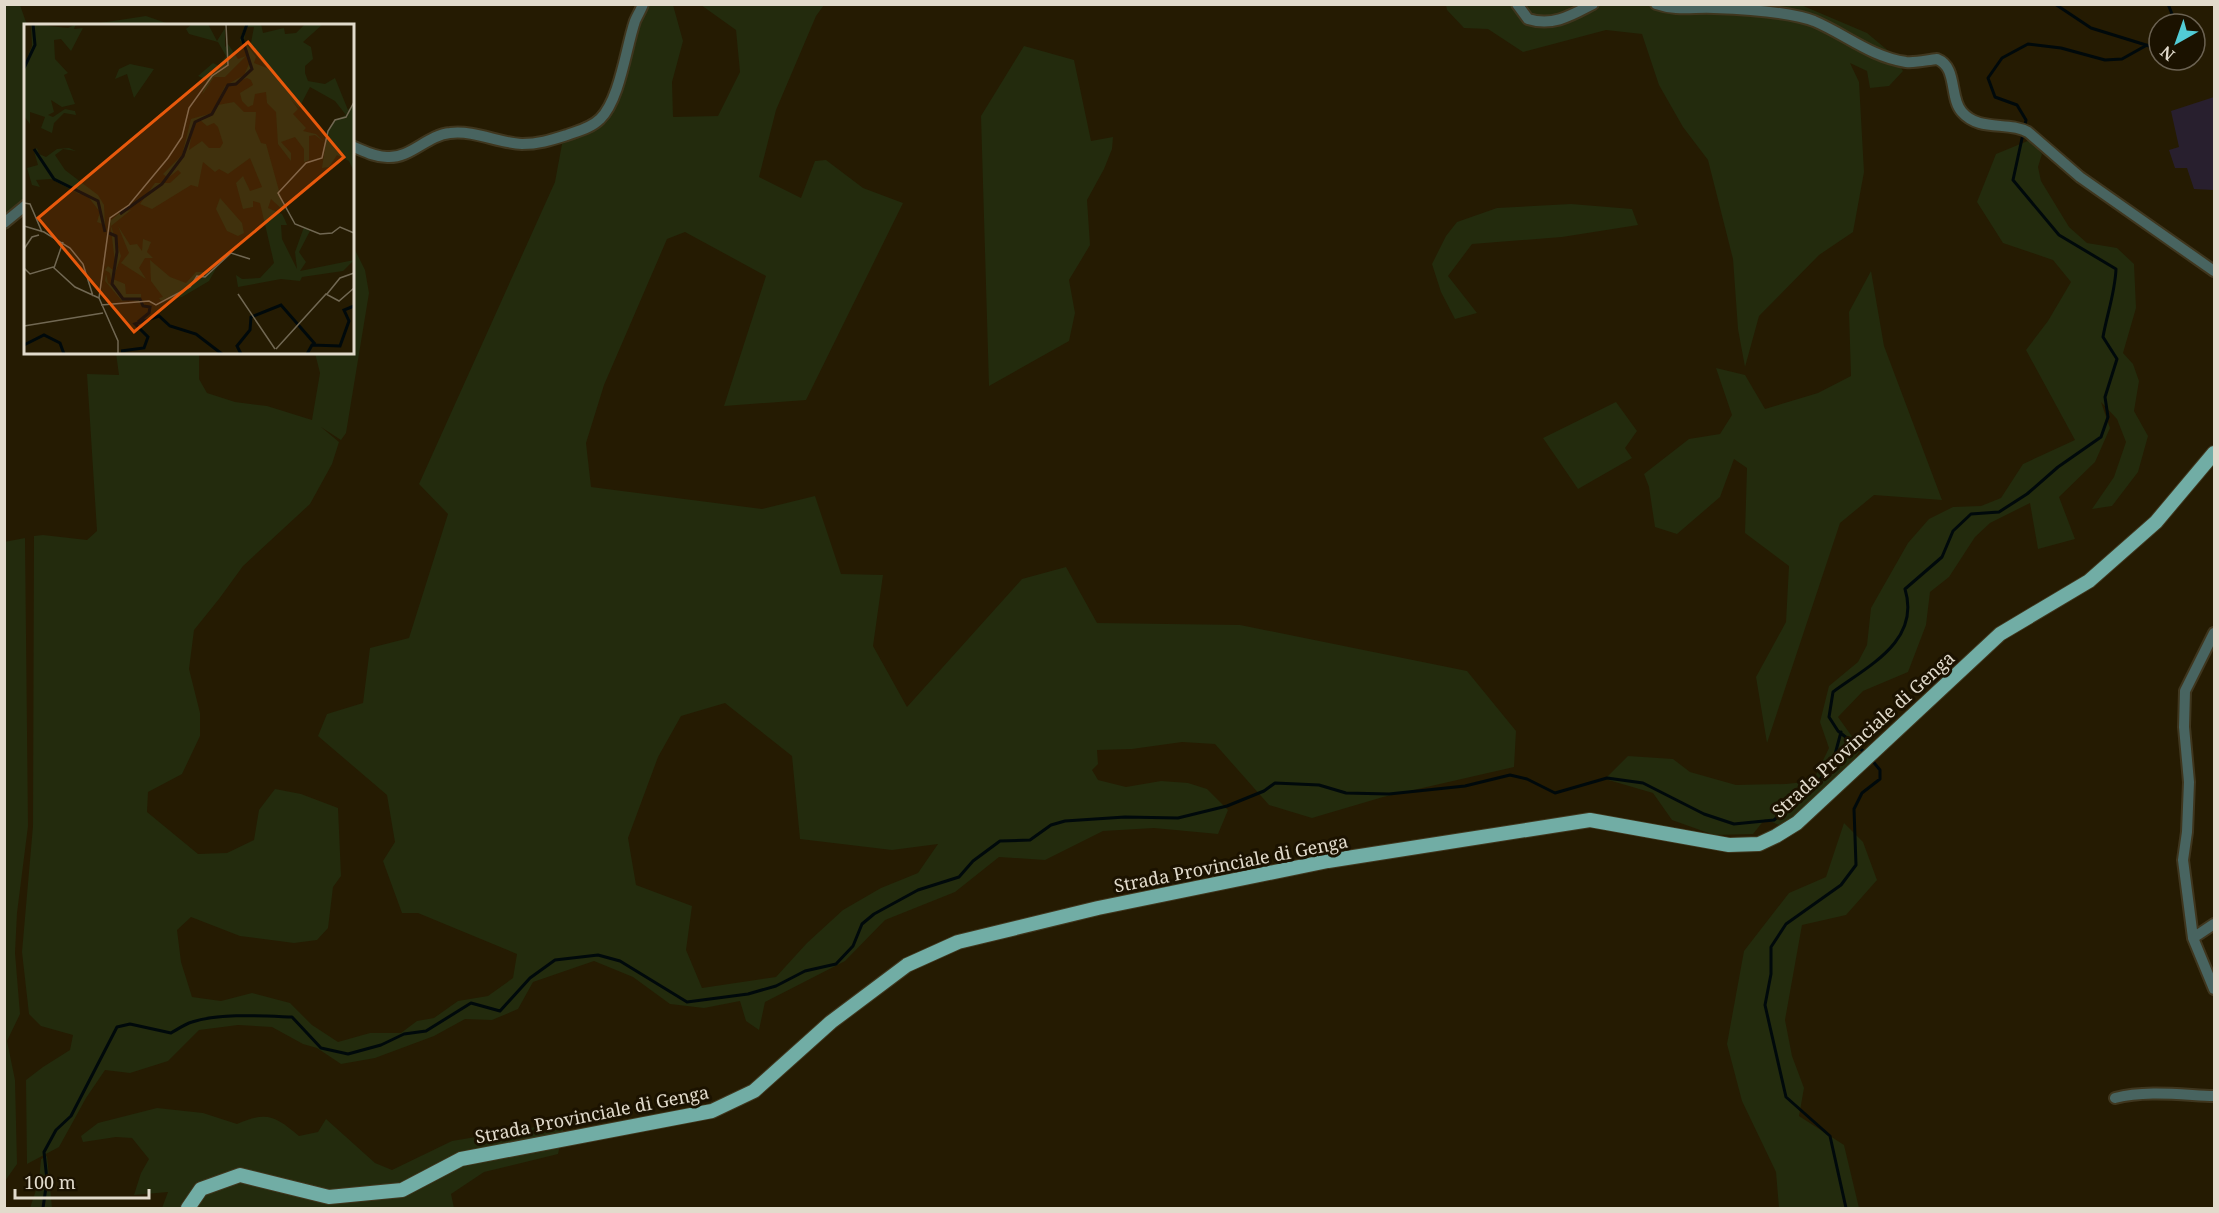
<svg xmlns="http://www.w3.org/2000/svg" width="2219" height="1213" viewBox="0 0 2219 1213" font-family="'Noto Serif',serif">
  <rect width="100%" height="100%" fill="#251b02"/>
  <path fill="#281f2e" d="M 2214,97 L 2214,190 L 2194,189 L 2187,168 L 2175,168 L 2169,150 L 2179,147 L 2171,111 Z"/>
  <path fill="#232b0d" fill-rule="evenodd" d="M 5,5 L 20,5 L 27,25 L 26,26 L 25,200 L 5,218 Z
    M 646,5 L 673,5 L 683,41 L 672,82 L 673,117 L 718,116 L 740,72 L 736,30 L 701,5 L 824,5 L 816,16 L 776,110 L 759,177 L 801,198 L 815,161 L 826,160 L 863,188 L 903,203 L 806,400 L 724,406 L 766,276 L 685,232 L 667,239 L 604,385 L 586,443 L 591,487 L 762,509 L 815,496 L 841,574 L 883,575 L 873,646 L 907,707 L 1022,579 L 1066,567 L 1097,623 L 1240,625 L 1467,671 L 1516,731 L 1514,767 L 1383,797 L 1312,818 L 1269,805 L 1215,744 L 1182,742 L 1132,749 L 1097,750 L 1098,764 L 1092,770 L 1098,780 L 1126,787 L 1161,781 L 1188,783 L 1207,789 L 1228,810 L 1218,834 L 1154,828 L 1103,831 L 1045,860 L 999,857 L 955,892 L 885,920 L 845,961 L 765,1002 L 759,1030 L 746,1021 L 740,1001 L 704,1008 L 670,1004 L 633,977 L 594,961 L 533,982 L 518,1009 L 492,1020 L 465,1019 L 434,1036 L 375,1058 L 341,1064 L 317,1048 L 303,1044 L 272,1027 L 238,1025 L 199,1030 L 168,1061 L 130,1073 L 105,1070 L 86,1098 L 59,1147 L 27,1164 L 26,1080 L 43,1067 L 70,1050 L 73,1035 L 41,1026 L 29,1014 L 22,952 L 33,826 L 34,536 L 43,535 L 87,540 L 97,531 L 87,374 L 119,375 L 116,353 L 199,353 L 199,379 L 207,393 L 235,402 L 267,406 L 312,420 L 320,373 L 315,353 L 352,352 L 353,246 L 365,270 L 369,293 L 346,433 L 341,440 L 321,427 L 339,442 L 332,464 L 310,504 L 243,566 L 219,599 L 194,630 L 189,669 L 200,713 L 200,736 L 182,774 L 148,792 L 147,812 L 198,854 L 227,853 L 254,840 L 259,810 L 275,789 L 301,794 L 338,808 L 341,876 L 333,887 L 328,928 L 317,940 L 294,943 L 240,936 L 191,917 L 177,930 L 181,962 L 192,997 L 221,1001 L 252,993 L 290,1003 L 312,1025 L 338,1042 L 370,1033 L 401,1033 L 417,1021 L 434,1018 L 458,1001 L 488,996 L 513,978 L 517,954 L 418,913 L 402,913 L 383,861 L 395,842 L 387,795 L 318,736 L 327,714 L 363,703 L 370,648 L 409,638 L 448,514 L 419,484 L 555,182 L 562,144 L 595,126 L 622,81 ZM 725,703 L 792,756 L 800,839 L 892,850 L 938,844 L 918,873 L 881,888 L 843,910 L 807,943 L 776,977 L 702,988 L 686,950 L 692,906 L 636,885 L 628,838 L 658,757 L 681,716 Z
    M 1446,5 L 1801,5 L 1867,33 L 1891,53 L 1903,71 L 1889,86 L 1870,88 L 1867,71 L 1850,63 L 1859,82 L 1864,172 L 1853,232 L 1819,255 L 1759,316 L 1745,367 L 1738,329 L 1733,259 L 1708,160 L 1683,127 L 1659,85 L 1642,34 L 1606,30 L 1523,52 L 1488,29 L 1464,28 L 1447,10 Z
    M 146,16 L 172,25 L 99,25 L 100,23 Z
    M 1024,46 L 1074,60 L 1091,141 L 1113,137 L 1112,149 L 1104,169 L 1087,200 L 1090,245 L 1069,280 L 1075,313 L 1069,341 L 989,386 L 981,116 Z
    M 2030,140 L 2042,154 L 2038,167 L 2041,181 L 2069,227 L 2087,243 L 2117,248 L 2134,264 L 2136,308 L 2123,353 L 2133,364 L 2139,381 L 2134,411 L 2148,436 L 2138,472 L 2112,506 L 2092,509 L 2114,477 L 2126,442 L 2117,419 L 2101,402 L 2110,428 L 2095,462 L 2059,497 L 2075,539 L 2038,549 L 2030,503 L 1990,523 L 1975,537 L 1949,577 L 1930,592 L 1926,625 L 1908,672 L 1863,691 L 1838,717 L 1861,749 L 1843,775 L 1792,823 L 1779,825 L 1765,819 L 1753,834 L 1714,835 L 1672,820 L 1653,793 L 1605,779 L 1628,756 L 1673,759 L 1690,772 L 1736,785 L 1786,784 L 1813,781 L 1829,748 L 1820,722 L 1829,686 L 1858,662 L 1867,645 L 1871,608 L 1908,543 L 1929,519 L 1953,507 L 1981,506 L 2001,498 L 2023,464 L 2075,440 L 2026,350 L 2048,321 L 2071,282 L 2053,260 L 2003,243 L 1977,202 L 1996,154 Z
    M 1571,204 L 1632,209 L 1638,225 L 1562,237 L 1472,244 L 1448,276 L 1477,313 L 1455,319 L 1441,292 L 1432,264 L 1446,236 L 1457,222 L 1497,208 Z
    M 1871,271 L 1884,346 L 1942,500 L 1874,495 L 1840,523 L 1767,743 L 1756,677 L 1786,622 L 1789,566 L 1745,533 L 1747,468 L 1734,459 L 1720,497 L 1677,534 L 1655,527 L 1649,487 L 1644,474 L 1689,439 L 1720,434 L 1732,415 L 1716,368 L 1745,375 L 1765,409 L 1818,393 L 1851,376 L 1849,312 Z
    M 1616,402 L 1637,431 L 1625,448 L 1632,458 L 1578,489 L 1543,438 Z
    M 25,538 L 28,826 L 17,913 L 15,953 L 20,1014 L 7,1041 L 15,1080 L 17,1164 L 5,1181 L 4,542 Z
    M 1844,823 L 1863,842 L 1877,880 L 1846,915 L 1802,925 L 1785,1020 L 1792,1056 L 1804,1088 L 1799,1116 L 1844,1145 L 1859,1208 L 1779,1208 L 1776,1172 L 1742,1101 L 1727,1044 L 1744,951 L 1789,893 L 1826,877 Z
    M 157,1108 L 203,1113 L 237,1124 C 267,1111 275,1116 299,1136 L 318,1132 L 326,1119 L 375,1163 L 392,1170 L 452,1141 L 565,1122 L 558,1154 L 484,1172 L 451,1194 L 454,1208 L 162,1208 L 168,1192 L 134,1195 L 141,1173 L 149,1159 L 132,1138 L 116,1137 L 83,1142 L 81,1136 L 98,1123 Z
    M 47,1156 L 52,1208 L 30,1208 L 39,1181 L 41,1159 Z"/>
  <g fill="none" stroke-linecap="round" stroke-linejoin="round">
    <path stroke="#00090b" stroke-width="3" d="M 2055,4 L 2091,28 L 2159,49
      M 2168,4 L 2176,24
      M 1867,754 L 1838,731 L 1829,717 L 1833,692 C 1868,666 1921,641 1905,589 L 1942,557 L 1953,531 L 1971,514 L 1999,512 L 2027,494 L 2058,467 L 2101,437 L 2108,417 L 2105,397 L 2117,359 L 2103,337 C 2107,314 2115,293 2116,269 L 2059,235 L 2013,180 L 2026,120 L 2017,105 L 1995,97 L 1988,78 L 2002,58 L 2028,44 L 2061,48 L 2105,60 L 2122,59 L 2147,45
      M 43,1208 L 47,1180 L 44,1152 L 56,1130 L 71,1116 L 117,1027 L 130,1024 L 171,1033 C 178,1029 185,1024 192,1022 C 219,1013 264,1016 292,1017 L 321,1048 L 348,1054 L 381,1045 L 404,1034 L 426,1031 L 471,1003 L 500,1011 L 530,978 L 555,960 L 598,955 L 620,961 L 687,1002 L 748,994 L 776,986 L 805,971 L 836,964 L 853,946 L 862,924 L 874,914 L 918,890 L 959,877 L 973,861 L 1000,841 L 1030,840 L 1051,825 L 1065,821 L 1125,817 L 1178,818 L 1227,806 L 1264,791 L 1275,783 L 1319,785 L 1346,793 L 1389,794 L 1465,786 L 1510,775 L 1527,779 L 1555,793 L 1607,778 L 1643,783 L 1704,814 L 1734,824 L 1774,820 L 1819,781 L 1833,762 L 1841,732
      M 1846,1208 L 1830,1136 L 1786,1097 L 1765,1005 L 1771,974 L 1771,947 L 1786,924 L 1841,885 L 1856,865 L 1854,809 L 1862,793 L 1880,779 L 1880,770 L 1871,759"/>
    <g stroke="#3f361e" stroke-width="14">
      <path id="minor" d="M 1517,4 L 1528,19 C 1553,27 1572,15 1593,4
        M 1656,4 C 1676,11 1694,7 1714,8 C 1742,9 1788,11 1814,21 C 1845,34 1871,57 1906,62 C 1916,63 1927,60 1937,59 C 1958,67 1949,98 1962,112 C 1979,132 2008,121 2028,132 L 2080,177 L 2214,271
        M 352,146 C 364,151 375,157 387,157 C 410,159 427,135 450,133 C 475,130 498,143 522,144 C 539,144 551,140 567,135 C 578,131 591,128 600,119 C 620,100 626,47 635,21 C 637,16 641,10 643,4
        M 4,223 L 26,205
        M 2214,633 L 2185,691 L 2184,727 L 2189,782 L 2187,832 L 2183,860 L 2193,938 L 2214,989
        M 2193,938 L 2214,924
        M 2115,1098 C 2146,1090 2183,1095 2214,1096"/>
    </g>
    <g stroke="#3f361e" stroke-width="16">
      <path id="major" d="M 188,1208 L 201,1189 L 240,1175 L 329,1197 L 402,1190 L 461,1159 L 712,1111 L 754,1091 L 831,1022 L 907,965 L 958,942 L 1098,908 L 1328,861 L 1590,820 L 1729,845 L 1759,844 L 1776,836 L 1797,823 L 2000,634 L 2089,581 L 2156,522 L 2214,453"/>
    </g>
    <use href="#minor" stroke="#486460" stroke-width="10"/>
    <use href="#major" stroke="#71ada5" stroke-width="14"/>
  </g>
  <g text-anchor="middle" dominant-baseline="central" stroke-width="6" stroke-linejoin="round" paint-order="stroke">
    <g font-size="18" fill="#e2dbcc" stroke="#1b1200">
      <text transform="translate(1863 734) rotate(-42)">Strada Provinciale di Genga</text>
      <text transform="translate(1231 863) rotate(-11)">Strada Provinciale di Genga</text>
      <text transform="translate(592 1114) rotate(-11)">Strada Provinciale di Genga</text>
    </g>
  </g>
  <g transform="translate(24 24)">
    <rect width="330" height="330" fill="#251b02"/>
    <path d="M 7,0 L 44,4 L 52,0 L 50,5 L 59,4 L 47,27 L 37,15 L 30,16 L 31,35 L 44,49 L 40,51 L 51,80 L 38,83 L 27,76 L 30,88 L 24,91 L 29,93 L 41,85 L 51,87 L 52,91 L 40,89 L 30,99 L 28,109 L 17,104 L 21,93 L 6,88 L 6,100 L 0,92 L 0,41 L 8,22 ZM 168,0 L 184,0 L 193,17 L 201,4 L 201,23 L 204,20 L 214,35 L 222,32 L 201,53 L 190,53 L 178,71 L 183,56 L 174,52 L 189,39 L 195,42 L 202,32 L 194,18 L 165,10 L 162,5 ZM 221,0 L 237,0 L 239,9 L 260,4 L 261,10 L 272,9 L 281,0 L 299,0 L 279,18 L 287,23 L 289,35 L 281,42 L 281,49 L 284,57 L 301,60 L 311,54 L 324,86 L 330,79 L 330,148 L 325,137 L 313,131 L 305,143 L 298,144 L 303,110 L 311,96 L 322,91 L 311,77 L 286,63 L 275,84 L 266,74 L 274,85 L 269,90 L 282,104 L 279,107 L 292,110 L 300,118 L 291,111 L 285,112 L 285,136 L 280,138 L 280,125 L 271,113 L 257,118 L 267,129 L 267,137 L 254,120 L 252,88 L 243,79 L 242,68 L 231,70 L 229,81 L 224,83 L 218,77 L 216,69 L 229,61 L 227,56 L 223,54 L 205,61 L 194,81 L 210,78 L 220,88 L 232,88 L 231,105 L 237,119 L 242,120 L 261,188 L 247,175 L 244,184 L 258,190 L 261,196 L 263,201 L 257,201 L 258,215 L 273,245 L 271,228 L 280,203 L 286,207 L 275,228 L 282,238 L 276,247 L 330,236 L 319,247 L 278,253 L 276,257 L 257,255 L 214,263 L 212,251 L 218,255 L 236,254 L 250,239 L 236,179 L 229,177 L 229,183 L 219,185 L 212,159 L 219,152 L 226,167 L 238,163 L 226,134 L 204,150 L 195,145 L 191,148 L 179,138 L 174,163 L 167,161 L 128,185 L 116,180 L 131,159 L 146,159 L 157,149 L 154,146 L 144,154 L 139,150 L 158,131 L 167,95 L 188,89 L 201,62 L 220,51 L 225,40 L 224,27 L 216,16 ZM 222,3 L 230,3 L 226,24 L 243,44 L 230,39 L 232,33 L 220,17 ZM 175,95 L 183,102 L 190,99 L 194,103 L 199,119 L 196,124 L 185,124 L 178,117 L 165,126 L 169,102 ZM 106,40 L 130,45 L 110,74 L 103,50 L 91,55 L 95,45 ZM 13,124 L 15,130 L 22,133 L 33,125 L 45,124 L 52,127 L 39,125 L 31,131 L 41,146 L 74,171 L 80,181 L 81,201 L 73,198 L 76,188 L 62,170 L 55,170 L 27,155 L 12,156 L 16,163 L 8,161 L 3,144 L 14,141 L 10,127 ZM 196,174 L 218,199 L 220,209 L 214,212 L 203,207 L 192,185 ZM 107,186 L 87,202 L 97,232 L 89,255 L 101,260 L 102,270 L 117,270 L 117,280 L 107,275 L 98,277 L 81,257 L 82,250 L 84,259 L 88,261 L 86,249 L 81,246 L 84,242 L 89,246 L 91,238 L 86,197 L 97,188 ZM 94,202 L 106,221 L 113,220 L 118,227 L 119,215 L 127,218 L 123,228 L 129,234 L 121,234 L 115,244 L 122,255 L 97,239 L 105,229 ZM 126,236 L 146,253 L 162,259 L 172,248 L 184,248 L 194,241 L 185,257 L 158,273 L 137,277 L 135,274 L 139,273 L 127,257 Z" fill="#232b0d" fill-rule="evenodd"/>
    <path fill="none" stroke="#00090b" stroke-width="3" d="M 0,44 L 11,21 L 9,0M 10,125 L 30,155 L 74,177 L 81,208M 96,190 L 138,160 L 159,132 L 171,98 L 188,90 L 204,61 L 212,60 L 228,45 L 218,14 L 223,0M 85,209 L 92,212 L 93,228 L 88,260 L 99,275 L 116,275 L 119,282 L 126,283 L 125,289 L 114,298M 0,321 L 20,311 L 36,319 L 40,330M 97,327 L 120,324 L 124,313 L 111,300 L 135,292 L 146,302 L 172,310 L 198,330M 217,330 L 213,322 L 226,306 L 227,293 L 257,281 L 291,320M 283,330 L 288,321 L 316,322 L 325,297 L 320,286 L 330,282"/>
    <path fill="none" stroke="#716853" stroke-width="1.5" d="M 0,179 L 6,180 L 18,208M 0,202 L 20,208 L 46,224 L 59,240 L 69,272M 330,209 L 316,203 L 308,209 L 296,210 L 271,200 L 254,169 L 282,139 L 298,134 L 304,107 L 311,96 L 322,93 L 330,78M 0,225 L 8,213 L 15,211M 0,244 L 6,250 L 29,243 L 51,263 L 75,274M 30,244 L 39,218M 214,270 L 251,325M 303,270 L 316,254 L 330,249M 77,281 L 125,277 L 132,281 L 166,263 L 173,252 L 181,253 L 207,229 L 226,235M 0,302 L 79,289M 252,325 L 302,270 L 315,277 L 330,264M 94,330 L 94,317 L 75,274 L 86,194 L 105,181 L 144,134 L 158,113 L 165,84 L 188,52 L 204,41 L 202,0"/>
    <path fill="#e8590c" fill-opacity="0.15" stroke="#e8590c" stroke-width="3" d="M 224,18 L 320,133 L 110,308 L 14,194 Z"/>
    <rect width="330" height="330" fill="none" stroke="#e2dbcc" stroke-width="3"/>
  </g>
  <rect width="2219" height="1213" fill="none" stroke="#e2dbcc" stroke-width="12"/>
  <g transform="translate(2177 42) rotate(220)"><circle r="28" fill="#1b1200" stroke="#6b6252" stroke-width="1.5"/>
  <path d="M0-4.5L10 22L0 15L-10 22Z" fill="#52ccd6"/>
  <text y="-9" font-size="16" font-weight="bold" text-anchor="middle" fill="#e2dbcc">N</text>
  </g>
  <path d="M15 1189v9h134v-9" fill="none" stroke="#e2dbcc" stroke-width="3"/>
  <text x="24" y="1189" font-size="18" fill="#e2dbcc" stroke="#1b1200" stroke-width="4.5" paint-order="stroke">100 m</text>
</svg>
